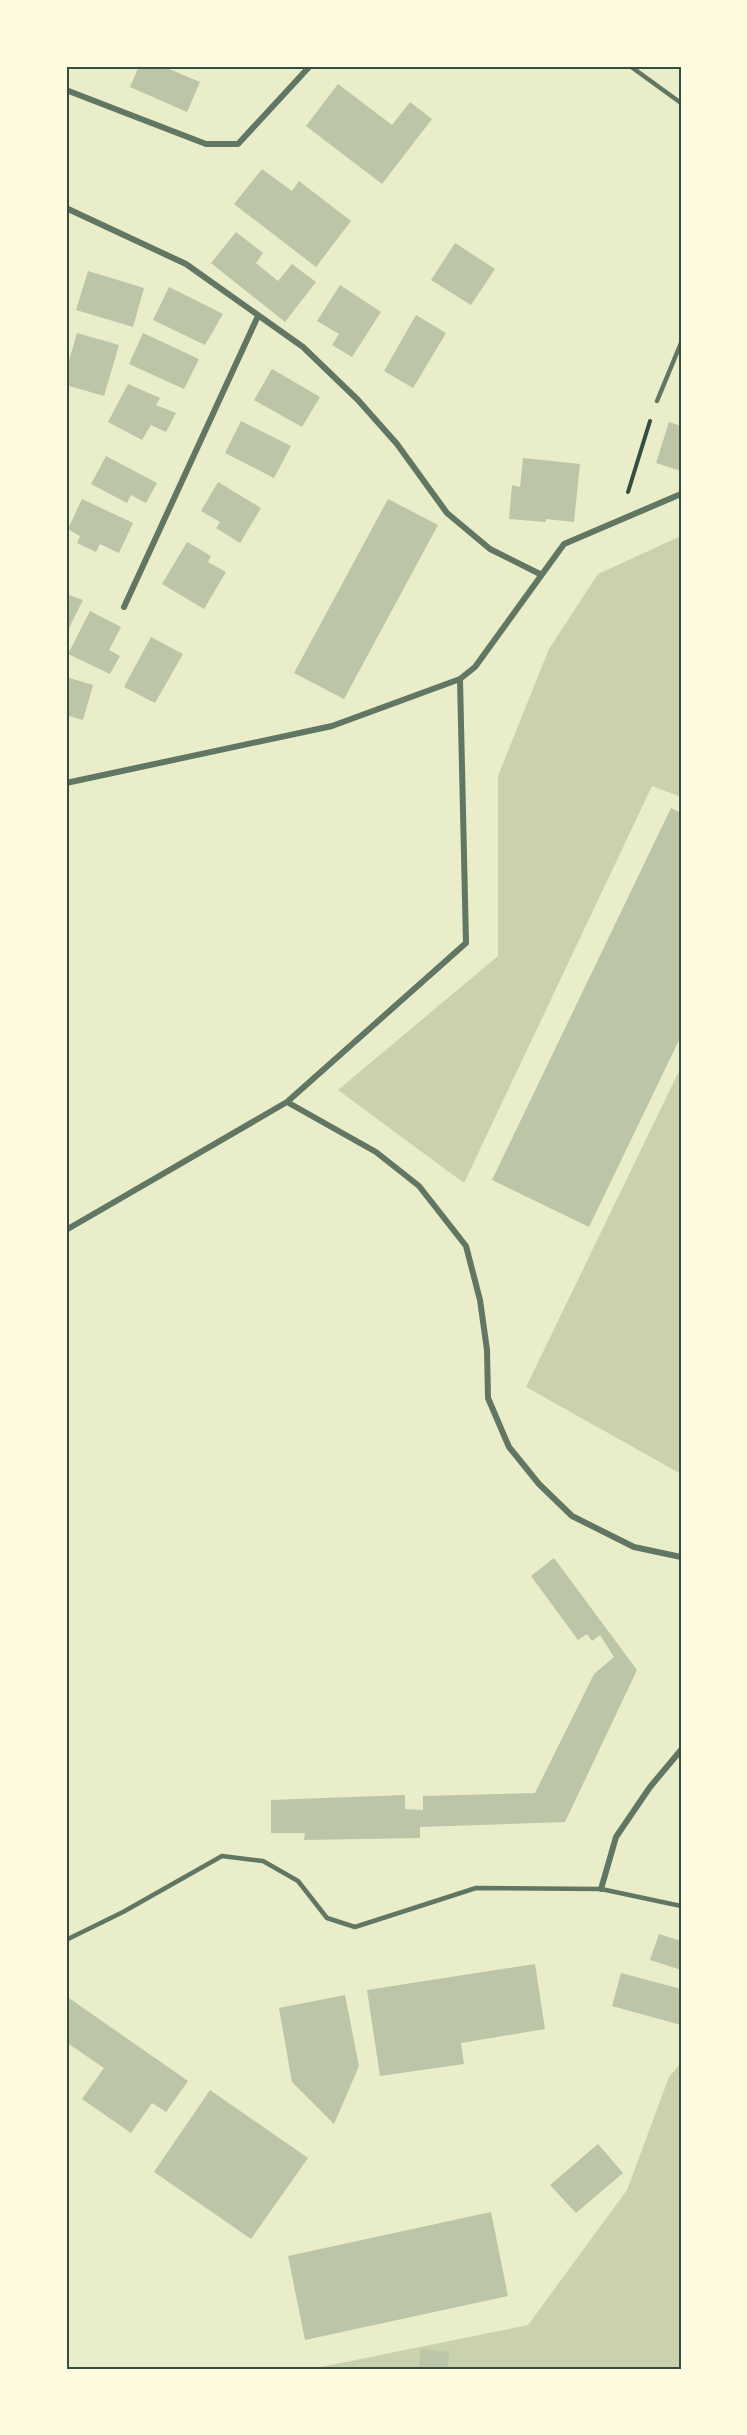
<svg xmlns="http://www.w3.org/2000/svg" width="747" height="2435" viewBox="0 0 747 2435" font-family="Jost,sans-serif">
  <rect width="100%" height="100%" fill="#e9edc9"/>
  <path fill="#cad2ad" d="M 681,536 L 681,797 L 652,786 L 464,1183 L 338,1090 L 498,956 L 498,776 L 549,649 L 598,574 Z
    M 681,1067 L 681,1474 L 526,1387 Z
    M 681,2063 L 681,2369 L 311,2369 L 528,2325 L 627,2190 L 669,2077 Z"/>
  <path fill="#bcc5a7" d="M 139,66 L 162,66 L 200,82 L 187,112 L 130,87 Z
    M 338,84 L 392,125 L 410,102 L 432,119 L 382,184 L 306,126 Z
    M 262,169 L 292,191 L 299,181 L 351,221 L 316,267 L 234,204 Z
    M 236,232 L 263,253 L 256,263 L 278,281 L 292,264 L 316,282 L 285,322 L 211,263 Z
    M 455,243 L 495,269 L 471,305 L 431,280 Z
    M 88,271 L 144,288 L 133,327 L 76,310 Z
    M 340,285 L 381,312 L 352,357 L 332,345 L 339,334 L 317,321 Z
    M 169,287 L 223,314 L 205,345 L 153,320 Z
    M 416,315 L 446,333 L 413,388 L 384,371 Z
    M 77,333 L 119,345 L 104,396 L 66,385 L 66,371 Z
    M 143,333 L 199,359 L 184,389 L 129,364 Z
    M 272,369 L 320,397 L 302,427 L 254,400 Z
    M 128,384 L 160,398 L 156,405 L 176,413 L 166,432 L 151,425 L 142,440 L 108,422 Z
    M 241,421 L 291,446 L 274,478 L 225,453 Z
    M 669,422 L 681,426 L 681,471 L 656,463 Z
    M 106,456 L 157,483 L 146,503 L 131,495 L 127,503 L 91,484 Z
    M 523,458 L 580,464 L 574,522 L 546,519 L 546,522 L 509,519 L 512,485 L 520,487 Z
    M 218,482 L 261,508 L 240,543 L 216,528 L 220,522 L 201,511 Z
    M 82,499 L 133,523 L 119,553 L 100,544 L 96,552 L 77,543 L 80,536 L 68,529 Z
    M 388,499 L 438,525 L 344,699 L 294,673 Z
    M 187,542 L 211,556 L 208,562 L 226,572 L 204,609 L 162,584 Z
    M 66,594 L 83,600 L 66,634 Z
    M 90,611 L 121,627 L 109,650 L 120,656 L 110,674 L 68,654 Z
    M 151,637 L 183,654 L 155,703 L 124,687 Z
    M 66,677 L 93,685 L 83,720 L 66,715 Z
    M 671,808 L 681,813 L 681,1036 L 589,1227 L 492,1180 Z
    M 554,1558 L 637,1670 L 565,1822 L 420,1827 L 420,1838 L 304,1840 L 305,1833 L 271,1833 L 271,1800 L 405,1795 L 405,1809 L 423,1810 L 423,1796 L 535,1793 L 594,1674 L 614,1657 L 600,1635 L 592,1641 L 587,1634 L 578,1640 L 531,1576 Z
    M 659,1934 L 681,1941 L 681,1970 L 650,1960 Z
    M 535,1964 L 545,2029 L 461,2043 L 464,2064 L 380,2076 L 367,1990 Z
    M 621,1973 L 681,1989 L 681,2025 L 612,2006 Z
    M 345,1995 L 359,2066 L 334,2124 L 292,2082 L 279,2008 Z
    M 66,1996 L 188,2081 L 166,2112 L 152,2103 L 131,2133 L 82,2099 L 104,2068 L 66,2042 Z
    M 210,2090 L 308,2158 L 251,2239 L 154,2172 Z
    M 598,2144 L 623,2173 L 576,2213 L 550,2185 Z
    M 491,2212 L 508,2296 L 305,2340 L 288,2256 Z
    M 421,2349 L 449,2352 L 448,2369 L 419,2369 Z"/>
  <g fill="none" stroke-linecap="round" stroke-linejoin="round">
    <path stroke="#344e41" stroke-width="4" d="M 628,492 L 650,421"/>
    <path stroke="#617663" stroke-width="4.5" d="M 630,66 L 681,103
      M 657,401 L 681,343
      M 66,1940 L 123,1912 L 222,1856 L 263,1861 L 298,1881 L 327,1918 L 355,1927 L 476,1888 L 601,1889 L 681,1906"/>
    <path stroke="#617663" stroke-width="6" d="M 66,90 L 206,144 L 238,144 L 310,66
      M 66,208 L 186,264 L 303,347 L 358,400 L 397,444 L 447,513 L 490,549 L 540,574
      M 124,607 L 258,316
      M 66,783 L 332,726 L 460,679 L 475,667 L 564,544 L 681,494
      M 287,1102 L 376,1152 L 419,1186 L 466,1246 L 480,1300 L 487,1350 L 488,1398 L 509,1447 L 539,1484 L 572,1516 L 634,1547 L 681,1557
      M 66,1230 L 287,1102 L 466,943 L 460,679
      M 601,1889 L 616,1837 L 650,1787 L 681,1750"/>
  </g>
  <rect width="747" height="2435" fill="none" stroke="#fefae0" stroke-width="135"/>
  <rect x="68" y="68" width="612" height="2300" fill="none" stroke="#344e41" stroke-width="2"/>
</svg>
